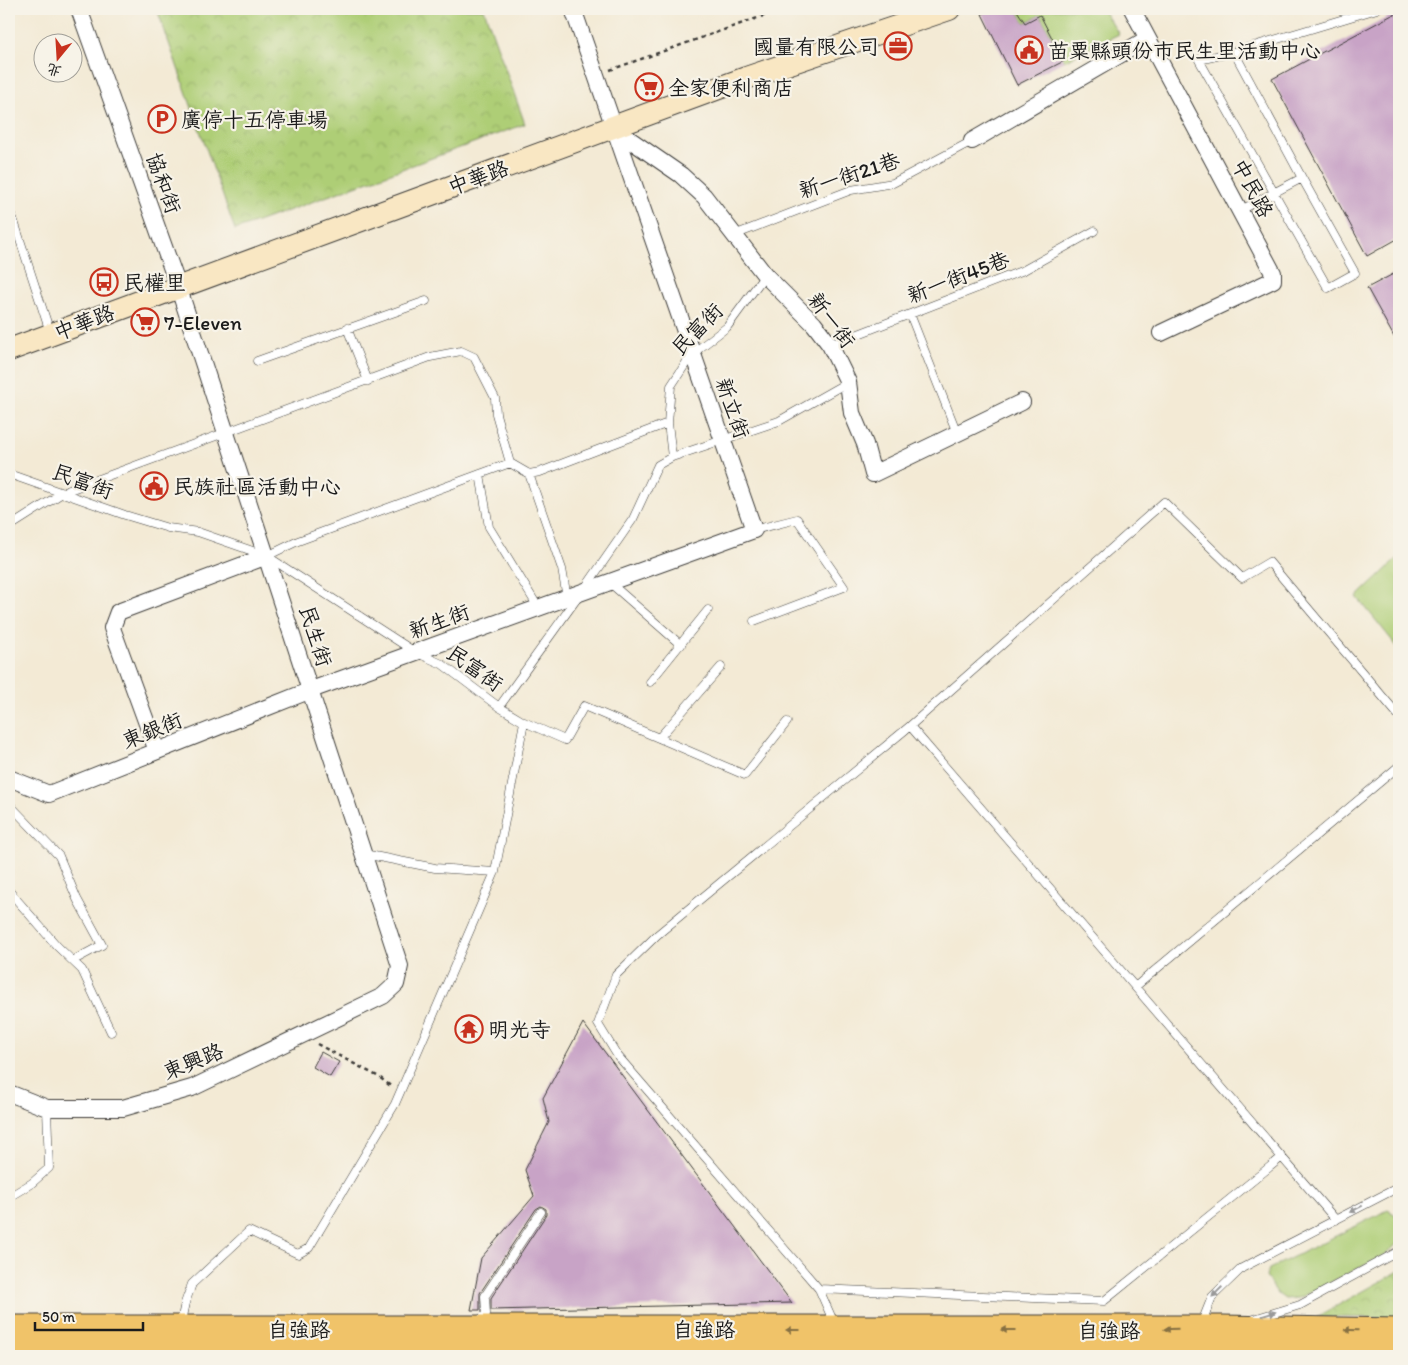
<svg xmlns="http://www.w3.org/2000/svg" width="1408" height="1365" viewBox="0 0 1408 1365" font-family="Itim,'LXGW WenKai TC',sans-serif">
  <defs>
    <pattern id="park-crowns" width="20" height="18" patternUnits="userSpaceOnUse" patternTransform="scale(1.25)"><rect width="20" height="18" fill="#aece76"/><path d="M2 6a3 3 0 1 1 6 0M12 15a3 3 0 1 1 6 0" fill="none" stroke="#95b066"/></pattern>
  </defs>
  <rect width="100%" height="100%" fill="#f7f3e8"/>
  <filter id="ink" filterUnits="userSpaceOnUse"><feTurbulence type="fractalNoise" baseFrequency=".02" numOctaves="2"/><feDisplacementMap in="SourceGraphic" scale="10" xChannelSelector="R" yChannelSelector="G"/><feConvolveMatrix kernelMatrix="1 2 1 2 8 2 1 2 1" color-interpolation-filters="sRGB"/></filter>
  <filter id="wash" filterUnits="userSpaceOnUse"><feTurbulence type="fractalNoise" baseFrequency=".0096" numOctaves="4" result="noise"/><feDisplacementMap in="SourceGraphic" scale="20" xChannelSelector="R" yChannelSelector="G"/><feGaussianBlur stdDeviation="1.12" result="paint"/><feColorMatrix in="noise" values="0 0 0 0 0 0 0 0 0 0 0 0 0 0 0 0 0 1.4 0 .05"/><feComposite in="paint" operator="in"/></filter>
  <g filter="url(#wash)">
    <rect width="100%" height="100%" fill="#f3ead5"/>
    <path fill="#aece76" stroke="#657549" d="M 1016,9 L 1102,9 L 1119,34 L 1064,61 L 1040,15 L 1025,23 Z
      M 1399,557 L 1399,649 L 1357,597 Z
      M 1388,1210 L 1397,1216 L 1399,1242 L 1385,1255 L 1299,1298 L 1285,1299 L 1278,1294 L 1266,1277 L 1269,1269 Z"/>
    <path fill="url(#park-crowns)" stroke="#657549" d="M 157,9 L 484,9 L 525,124 L 235,230 Z
      M 1399,1271 L 1399,1318 L 1317,1317 Z"/>
    <g id="blocks">
      <path fill="#c8a3c6" d="M 995,9 L 1016,9 L 1025,23 L 1040,15 L 1064,61 L 1017,85 L 982,14 Z
        M 1396,13 L 1399,20 L 1399,238 L 1367,256 L 1272,79 Z
        M 1399,271 L 1399,346 L 1367,288 Z
        M 583,1023 L 792,1303 L 491,1310 L 491,1298 L 546,1215 L 546,1209 L 541,1206 L 536,1209 L 480,1293 L 480,1310 L 471,1310 L 481,1258 L 534,1196 L 525,1170 L 549,1122 L 543,1098 Z
        M 321,1052 L 339,1062 L 330,1077 L 313,1067 Z"/>
    </g>
  </g>
  <g filter="url(#ink)">
    <use href="#blocks" fill-opacity="0" stroke="#3c3b38" stroke-width="1"/>
    <g fill="none" stroke-linecap="round" stroke-linejoin="round">
      <g stroke="#3c3b38" stroke-width="9">
        <path id="lane" d="M 1234,52 L 1199,60 L 1328,288 L 1355,273 L 1302,178
          M 9,206 L 50,332
          M 1241,210 L 1302,178 L 1234,52 L 1377,9
          M 734,235 L 851,190 L 893,183 L 972,141
          M 910,314 L 957,433
          M 347,328 L 368,381
          M 830,345 L 1024,270 L 1094,231
          M 257,361 L 426,301
          M 672,457 L 779,421 L 848,382
          M 9,474 L 125,515 L 168,528 L 198,532 L 267,556 L 415,652 L 442,664 L 499,707 L 578,597
          M 480,474 L 489,527 L 538,607
          M 529,474 L 562,569 L 567,598
          M 9,527 L 64,492 L 430,357 L 461,351 L 474,357 L 495,398 L 496,414 L 510,463
          M 267,556 L 298,541 L 510,463 L 529,474 L 540,472 L 668,423
          M 609,582 L 681,645
          M 585,588 L 633,519 L 658,465 L 672,457 L 668,423 L 671,386 L 692,354 L 727,327 L 765,275
          M 754,621 L 844,587 L 797,519 L 754,530
          M 650,682 L 708,610
          M 524,722 L 565,740 L 584,706 L 745,775 L 787,722
          M 659,738 L 721,667
          M 9,804 L 59,856 L 77,899 L 102,945 L 74,960
          M 364,854 L 435,868 L 495,872
          M 9,891 L 57,946 L 82,970 L 111,1032
          M 1135,987 L 1399,766
          M 9,1197 L 32,1183 L 49,1168 L 47,1108
          M 1336,1220 L 910,726 L 1164,502 L 1242,578 L 1269,562 L 1399,716
          M 819,1289 L 1104,1301 L 1282,1157
          M 1254,1319 L 1300,1305 L 1399,1251
          M 1211,1321 L 1204,1317 L 1212,1297 L 1242,1268 L 1399,1187
          M 478,1322 L 486,1314 L 485,1296 L 541,1212
          M 834,1323 L 819,1289 L 617,1055 L 598,1024 L 616,975 L 657,935 L 910,726
          M 180,1326 L 185,1303 L 192,1284 L 249,1231 L 298,1254 L 309,1248 L 395,1104 L 495,872 L 524,722 L 499,707"/>
      </g>
      <g stroke="#3c3b38" stroke-width="18">
        <path id="street" d="M 1132,9 L 1273,273 L 1273,280 L 1161,333
          M 613,128 L 681,175 L 704,196 L 765,275 L 814,324 L 830,345 L 848,382 L 852,413 L 865,444 L 873,474 L 1022,402
          M 972,141 L 1147,39
          M 157,751 L 112,628 L 118,612 L 267,556
          M 9,778 L 49,794 L 311,690 L 754,530 L 573,9
          M 9,1093 L 47,1108 L 123,1108 L 192,1088 L 383,996 L 396,984 L 400,966 L 178,286 L 79,9"/>
      </g>
      <g stroke="#3c3b38" stroke-width="24">
        <path id="secondary" d="M 9,350 L 746,78 L 949,9"/>
      </g>
      <g stroke="#3c3b38" stroke-width="27">
        <path id="primary" d="M 9,1328 L 1223,1328 L 1399,1331
          M 9,1352 L 178,1350 L 1399,1352"/>
      </g>
      <path stroke="#3c3b38" stroke-width="2.5" stroke-dasharray="4 4" stroke-linecap="butt" d="M 610,70 L 783,9
        M 317,1044 L 379,1077 L 392,1087"/>
      <use href="#lane" stroke="#fff" stroke-width="8"/>
      <use href="#street" stroke="#fff" stroke-width="16"/>
      <use href="#secondary" stroke="#f9e7c3" stroke-width="22"/>
      <use href="#primary" stroke="#f0c369" stroke-width="25"/>
    </g>
    <defs><path id="oneway-solid" d="M-6-.8H1V-3.2L6.5 0L1 3.2V.8H-6Z" transform="scale(1.25)"/></defs>
    <g fill="#999">
      <use href="#oneway-solid" transform="translate(1356 1209) rotate(153)"/>
      <use href="#oneway-solid" transform="translate(1217 1292) rotate(135)"/>
      <use href="#oneway-solid" transform="translate(1269 1314) rotate(-17)"/>
    </g>
    <g fill="#867042">
      <use href="#oneway-solid" transform="translate(1171 1329) rotate(179)"/>
      <use href="#oneway-solid" transform="translate(793 1330) rotate(-180)"/>
      <use href="#oneway-solid" transform="translate(1008 1330) rotate(-180)"/>
      <use href="#oneway-solid" transform="translate(1351 1330) rotate(-179)"/>
    </g>
  </g>
  <defs>
    <g id="office-ring" transform="scale(1.4375)"><circle r="9.5" fill="#f7f3e8" stroke="#c8321e" stroke-width="1.5"/><path d="M-6-3h4V-5.5h4V-3h4V5H-6ZM-1-4.5V-3h2v-1.5ZM-6 0V1H6V0Z" fill="#c8321e"/></g>
    <g id="civic-ring" transform="scale(1.4375)"><circle r="9.5" fill="#f7f3e8" stroke="#c8321e" stroke-width="1.5"/><path d="M-.6-6.5H3V-4.5H.6V-3L4-1V1h2V6H-6V1h2V-1L-.6-3ZM-1.2 2.5V6h2.4V2.5Z" fill="#c8321e"/></g>
    <g id="supermarket-ring" transform="scale(1.4375)"><circle r="9.5" fill="#f7f3e8" stroke="#c8321e" stroke-width="1.5"/><path d="M-6-5.5h2.5l.6 2H6L4.5 2H-2.5L-4.4-4H-6ZM-1.5 3.2a1.3 1.3 0 1 0 .1 0ZM3 3.2a1.3 1.3 0 1 0 .1 0Z" fill="#c8321e"/></g>
    <g id="parking-ring" transform="scale(1.4375)"><circle r="9.5" fill="#f7f3e8" stroke="#c8321e" stroke-width="1.5"/><path d="M-3.5-5.5H1a3.5 3.5 0 0 1 0 7H-1V5.5H-3.5ZM-1-3.4V-.6H.8a1.4 1.4 0 0 0 0-2.8Z" fill="#c8321e"/></g>
    <g id="bus-ring" transform="scale(1.4375)"><circle r="9.5" fill="#f7f3e8" stroke="#c8321e" stroke-width="1.5"/><path d="M-5-6H5V4H4V6H2V4H-2V6H-4V4H-5ZM-3.5-4V0h7V-4ZM-3.5 1.2v1.5H-2V1.2ZM2 1.2v1.5H3.5V1.2Z" fill="#c8321e"/></g>
    <g id="temple-ring" transform="scale(1.4375)"><circle r="9.5" fill="#f7f3e8" stroke="#c8321e" stroke-width="1.5"/><path d="M0-6L5-2H3V0L6.5 2.5H4V6H1.5V3h-3V6H-4V2.5H-6.5L-3 0V-2H-5Z" fill="#c8321e"/></g>
  </defs>
  <g fill-rule="evenodd">
    <use href="#office-ring" x="898" y="46"/>
    <use href="#civic-ring" x="1029" y="50"/>
    <use href="#supermarket-ring" x="649" y="87"/>
    <use href="#parking-ring" x="162" y="119"/>
    <use href="#bus-ring" x="104" y="282"/>
    <use href="#supermarket-ring" x="145" y="322"/>
    <use href="#civic-ring" x="154" y="486"/>
    <use href="#temple-ring" x="469" y="1029"/>
  </g>
  <g text-anchor="middle" dominant-baseline="central" stroke-width="4.5" stroke-linejoin="round" paint-order="stroke">
    <g font-size="21" fill="#1c1c1c" stroke="#f7f3e8" text-anchor="start">
      <text x="879" y="46" text-anchor="end">國量有限公司</text>
      <text x="1048" y="50">苗粟縣頭份巿民生里活動中心</text>
      <text x="668" y="87">全家便利商店</text>
      <text x="181" y="119">廣停十五停車場</text>
      <text x="123" y="282">民權里</text>
      <text x="164" y="322">7-Eleven</text>
      <text x="173" y="486">民族社區活動中心</text>
      <text x="488" y="1029">明光寺</text>
    </g>
    <g font-size="21" fill="#1c1c1c" stroke="#f7f3e8">
      <text transform="translate(849 175) rotate(-18)">新一街21巷</text>
      <text transform="translate(478 177) rotate(-20)">中華路</text>
      <text transform="translate(164 183) rotate(70)">協和街</text>
      <text transform="translate(1253 188) rotate(62)">中民路</text>
      <text transform="translate(958 277) rotate(-21)">新一街45巷</text>
      <text transform="translate(832 320) rotate(53)">新一街</text>
      <text transform="translate(84 322) rotate(-21)">中華路</text>
      <text transform="translate(697 329) rotate(-46)">民富街</text>
      <text transform="translate(733 408) rotate(71)">新立街</text>
      <text transform="translate(83 481) rotate(20)">民富街</text>
      <text transform="translate(439 621) rotate(-20)">新生街</text>
      <text transform="translate(316 636) rotate(72)">民生街</text>
      <text transform="translate(475 668) rotate(35)">民富街</text>
      <text transform="translate(152 730) rotate(-22)">東銀街</text>
      <text transform="translate(193 1061) rotate(-22)">東興路</text>
      <text x="299" y="1329">自強路</text>
      <text x="704" y="1329">自強路</text>
      <text x="1109" y="1330">自強路</text>
    </g>
  </g>
  <rect width="1408" height="1365" fill="none" stroke="#f7f3e8" stroke-width="30"/>
  <g transform="translate(58 58) rotate(198)"><circle r="24" fill="#f7f3e8" stroke="#9f9d96"/>
  <path d="M0-4L9 19L0 12L-9 19Z" fill="#c8321e"/>
  <text y="-8" font-size="14" font-weight="bold" text-anchor="middle" fill="#1c1c1c">北</text>
  </g>
  <path d="M35 1322v8h108v-8" fill="none" stroke="#1c1c1c" stroke-width="2.5"/>
  <text x="42" y="1322" font-size="15" fill="#1c1c1c" stroke="#f7f3e8" stroke-width="4" paint-order="stroke">50 m</text>
</svg>
